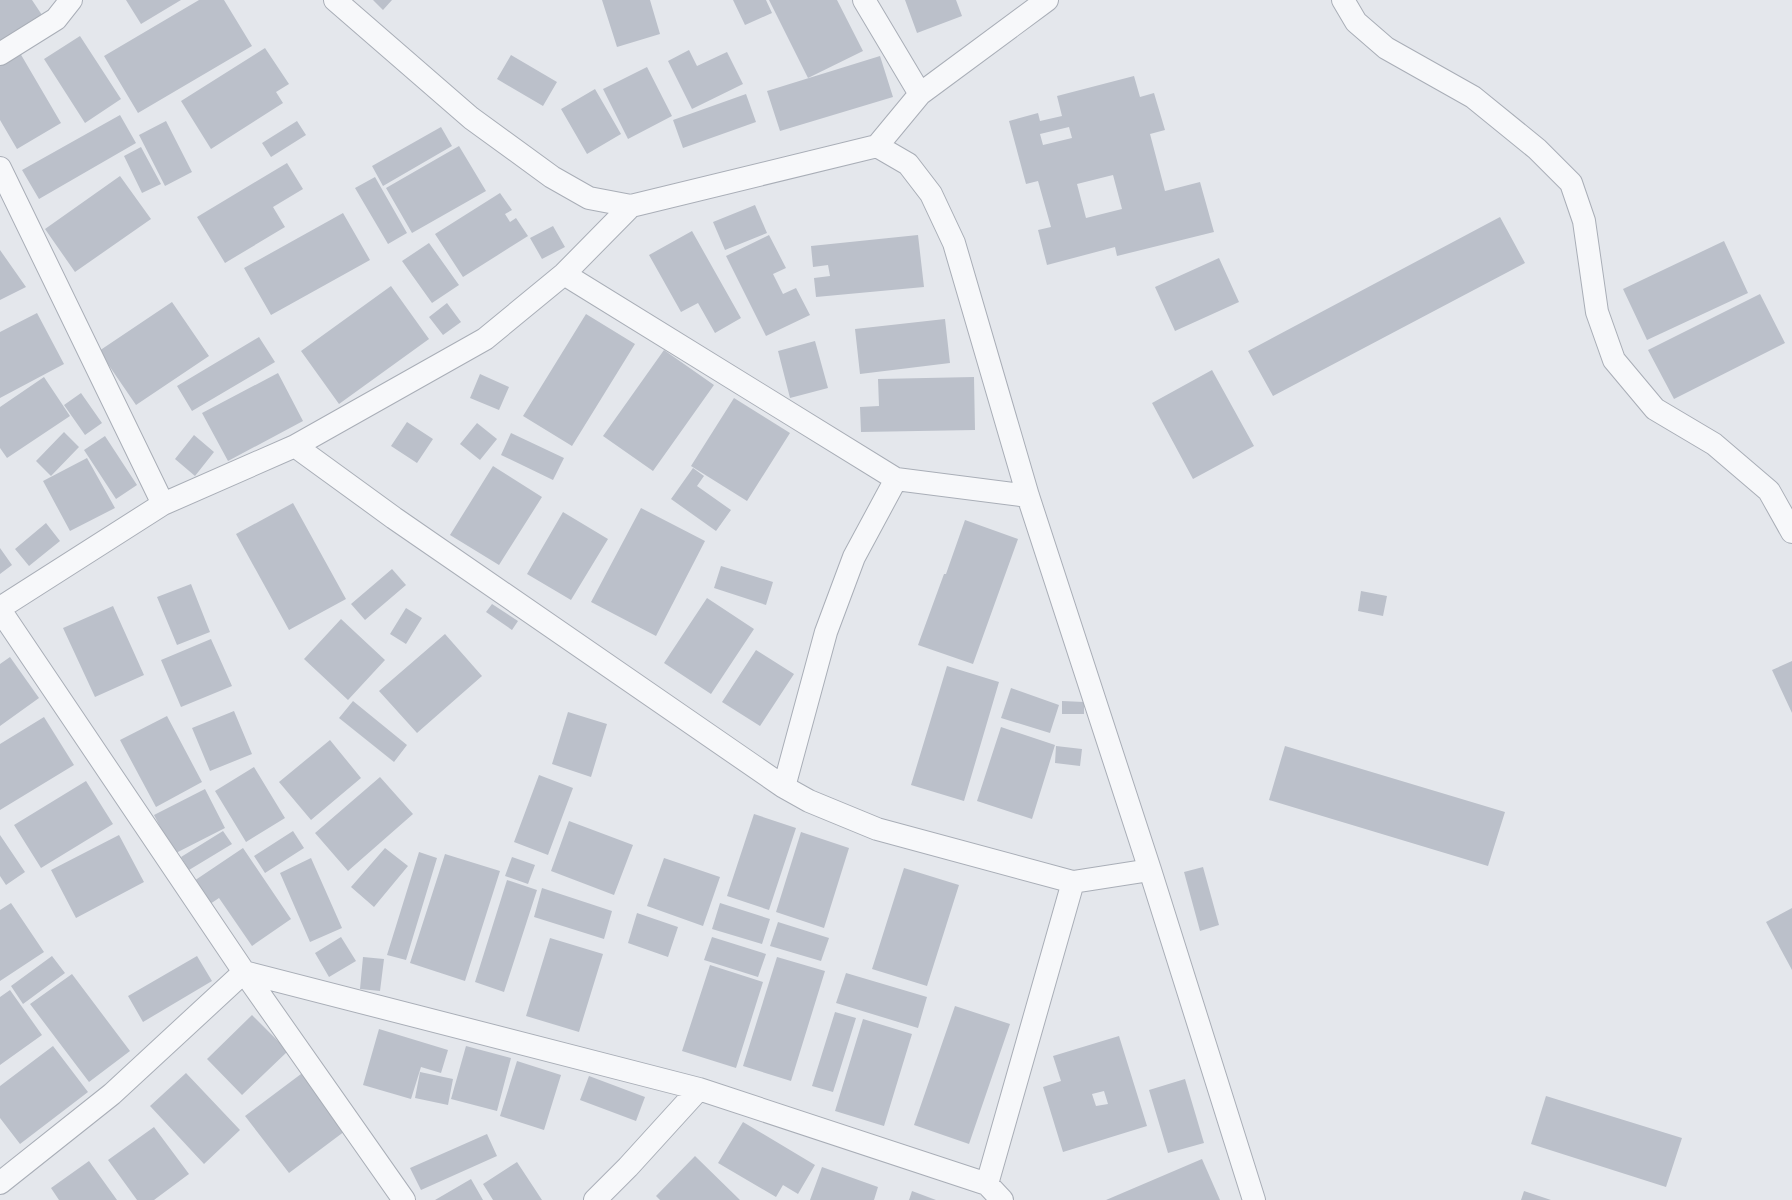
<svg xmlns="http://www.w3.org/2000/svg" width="1792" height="1200" viewBox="0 0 1792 1200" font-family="'Archivo Narrow',sans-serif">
  <rect width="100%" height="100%" fill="#e4e7ec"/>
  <path fill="#bbc0ca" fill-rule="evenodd" d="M 0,0 L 32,0 L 44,18 L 0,46 Z
    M 126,0 L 181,0 L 141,24 Z
    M 199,0 L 224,0 L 252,46 L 138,113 L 104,56 Z
    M 373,0 L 392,0 L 383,10 Z
    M 602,0 L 650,0 L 660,34 L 617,47 Z
    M 733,0 L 766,0 L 772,13 L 745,25 Z
    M 769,0 L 837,0 L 863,51 L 808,78 Z
    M 905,0 L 956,0 L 962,16 L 917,33 Z
    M 80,36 L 121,99 L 85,123 L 44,59 Z
    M 265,48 L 289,84 L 276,92 L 283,103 L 211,149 L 181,101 Z
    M 689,50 L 697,66 L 727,52 L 743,84 L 692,109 L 668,61 Z
    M 20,53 L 61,123 L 17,149 L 0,120 L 0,64 Z
    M 511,55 L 557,82 L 543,106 L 497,79 Z
    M 880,56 L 893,97 L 780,131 L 767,91 Z
    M 647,67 L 672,116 L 628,139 L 603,89 Z
    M 1134,76 L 1140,97 L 1154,93 L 1165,130 L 1150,134 L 1165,191 L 1200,182 L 1214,232 L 1117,256 L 1115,247 L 1047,265 L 1038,230 L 1051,227 L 1038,181 L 1026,184 L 1009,121 L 1038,113 L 1040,121 L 1062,116 L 1057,96 ZM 1069,127 L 1072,138 L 1043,145 L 1040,134 ZM 1113,175 L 1122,209 L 1086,218 L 1077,184 Z
    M 595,89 L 621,134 L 587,154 L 561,109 Z
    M 746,94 L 756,122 L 683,148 L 673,120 Z
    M 120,115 L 136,143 L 39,199 L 22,170 Z
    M 166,121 L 192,172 L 165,186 L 139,135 Z
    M 297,121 L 306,135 L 271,157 L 262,143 Z
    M 441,127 L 452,146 L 383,186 L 372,166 Z
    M 459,146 L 486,191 L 412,233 L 386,188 Z
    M 141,147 L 161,184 L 142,193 L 124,156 Z
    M 287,163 L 303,189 L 273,207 L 285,227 L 225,263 L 197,217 Z
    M 120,176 L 151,219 L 75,272 L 45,229 Z
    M 375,177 L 407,233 L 388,244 L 355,188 Z
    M 500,193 L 512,210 L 505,214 L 510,222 L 516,218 L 528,236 L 463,277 L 435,234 Z
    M 755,205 L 767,233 L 725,250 L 713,222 Z
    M 343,213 L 370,260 L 271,315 L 244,268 Z
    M 1500,217 L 1525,263 L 1273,396 L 1248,351 Z
    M 553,226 L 565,247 L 542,259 L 530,238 Z
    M 692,231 L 741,318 L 715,333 L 698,303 L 681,312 L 649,255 Z
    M 769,235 L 786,268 L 773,274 L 783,294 L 796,288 L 810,315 L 766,336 L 726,256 Z
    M 918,235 L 924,287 L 816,297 L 814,278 L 830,276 L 828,265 L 813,267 L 811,246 Z
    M 1724,241 L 1748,293 L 1647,340 L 1623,289 Z
    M 429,243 L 459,285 L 432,303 L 402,261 Z
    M 0,250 L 26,287 L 0,300 Z
    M 1219,258 L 1239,302 L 1175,331 L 1155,287 Z
    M 391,286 L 429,339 L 339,404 L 301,351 Z
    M 1760,294 L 1785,343 L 1674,399 L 1648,350 Z
    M 172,302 L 209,356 L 136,405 L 99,351 Z
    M 447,303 L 461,322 L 443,335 L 429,317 Z
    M 37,313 L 64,364 L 0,398 L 0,332 Z
    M 586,314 L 635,344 L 572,446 L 523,416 Z
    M 945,319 L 950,363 L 860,374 L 855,329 Z
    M 259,337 L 275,362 L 192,411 L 177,386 Z
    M 815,341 L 828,388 L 790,398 L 778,351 Z
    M 664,350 L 714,385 L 653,471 L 603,436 Z
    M 1212,370 L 1254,446 L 1193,479 L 1152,403 Z
    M 278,373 L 303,421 L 228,461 L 202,413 Z
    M 480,374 L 509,387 L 499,410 L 470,398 Z
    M 44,377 L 70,416 L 7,458 L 0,448 L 0,407 Z
    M 974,377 L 975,430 L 861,432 L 860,407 L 879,406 L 878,379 Z
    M 81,393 L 102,423 L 85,435 L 64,405 Z
    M 734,398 L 790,433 L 747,501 L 691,466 Z
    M 407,422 L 433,439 L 417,463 L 391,446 Z
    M 477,423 L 497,439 L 480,460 L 460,444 Z
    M 64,432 L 79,447 L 51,476 L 36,461 Z
    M 511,433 L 564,458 L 553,480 L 501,455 Z
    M 194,435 L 214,452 L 195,476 L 175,459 Z
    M 105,436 L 137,485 L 116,499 L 84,450 Z
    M 87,458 L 115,508 L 70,531 L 43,481 Z
    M 493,466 L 542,497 L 499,565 L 450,535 Z
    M 693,468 L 704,476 L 697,486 L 731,510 L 716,531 L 671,499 Z
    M 293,503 L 346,599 L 289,630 L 236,534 Z
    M 641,508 L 705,541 L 656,636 L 591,602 Z
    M 563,512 L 608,539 L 571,600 L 527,574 Z
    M 965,520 L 1018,539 L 973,664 L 918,645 L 944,574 L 946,574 Z
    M 46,523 L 60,541 L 29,566 L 15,549 Z
    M 0,548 L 12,565 L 0,574 Z
    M 721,566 L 773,582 L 766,605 L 714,588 Z
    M 392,569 L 406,585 L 365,620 L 351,604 Z
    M 191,584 L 210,632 L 177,645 L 157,597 Z
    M 1361,591 L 1387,596 L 1383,616 L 1358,611 Z
    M 707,598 L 754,629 L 711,694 L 664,663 Z
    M 492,604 L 518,621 L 512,630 L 486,612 Z
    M 113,606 L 144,675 L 95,697 L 63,628 Z
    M 406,608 L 422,618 L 406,644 L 390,634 Z
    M 341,619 L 385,660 L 348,700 L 304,659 Z
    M 445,634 L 482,676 L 417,733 L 379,691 Z
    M 211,639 L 232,686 L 181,707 L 161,660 Z
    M 756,650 L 794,674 L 760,726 L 722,702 Z
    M 10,657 L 39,698 L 0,726 L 0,664 Z
    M 1792,661 L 1792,713 L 1772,670 Z
    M 947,666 L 999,682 L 964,801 L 911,785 Z
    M 1011,688 L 1059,705 L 1050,733 L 1001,718 Z
    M 353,701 L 407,745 L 394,762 L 339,718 Z
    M 1062,701 L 1084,702 L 1084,714 L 1062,714 Z
    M 234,711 L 252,754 L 210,771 L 192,728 Z
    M 568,712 L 607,724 L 591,777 L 552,764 Z
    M 167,716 L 202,782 L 156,807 L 120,740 Z
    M 44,717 L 74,765 L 0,810 L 0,744 Z
    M 1001,727 L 1055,745 L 1032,819 L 977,801 Z
    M 330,740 L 361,778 L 311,820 L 279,782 Z
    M 1056,746 L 1082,749 L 1080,766 L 1055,763 Z
    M 1285,746 L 1505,812 L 1488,866 L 1269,800 Z
    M 254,767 L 285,818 L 246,842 L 215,791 Z
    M 539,775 L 573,788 L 548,855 L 514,842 Z
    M 380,777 L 413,814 L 348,871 L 315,833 Z
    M 86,781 L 113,824 L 41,868 L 14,825 Z
    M 205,789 L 225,828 L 174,854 L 154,815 Z
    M 754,814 L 796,828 L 769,910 L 727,896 Z
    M 569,821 L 633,845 L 614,895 L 551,871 Z
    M 223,831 L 232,844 L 189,870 L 181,857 Z
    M 293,831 L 304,848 L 265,873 L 254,856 Z
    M 801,832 L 849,848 L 824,928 L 776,912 Z
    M 0,835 L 25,872 L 6,885 L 0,876 Z
    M 119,835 L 144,882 L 76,918 L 51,870 Z
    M 243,848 L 291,919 L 252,946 L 219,898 L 204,908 L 188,885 Z
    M 385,848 L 408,866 L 374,907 L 351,887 Z
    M 419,852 L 437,858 L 406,960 L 387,955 Z
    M 445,854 L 500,871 L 465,981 L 410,963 Z
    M 512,857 L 535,865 L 528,884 L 505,876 Z
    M 311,858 L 342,928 L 310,942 L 280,873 Z
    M 664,858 L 720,877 L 703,926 L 647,906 Z
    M 1203,867 L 1219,925 L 1200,931 L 1184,872 Z
    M 904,868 L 959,885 L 927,986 L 872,969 Z
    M 507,880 L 537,890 L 504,992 L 475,982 Z
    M 542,888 L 612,911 L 604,939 L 534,917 Z
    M 11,903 L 44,952 L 0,981 L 0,910 Z
    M 720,903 L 770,919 L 762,944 L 712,929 Z
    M 1792,908 L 1792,970 L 1766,922 Z
    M 637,913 L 678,927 L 668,957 L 628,943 Z
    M 778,922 L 829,938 L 821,961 L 770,946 Z
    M 341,937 L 356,961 L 329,977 L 315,953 Z
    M 712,937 L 766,954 L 758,977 L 704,960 Z
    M 550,938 L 603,954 L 579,1032 L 526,1016 Z
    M 52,956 L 65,973 L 23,1004 L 11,986 Z
    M 197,956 L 212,981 L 143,1022 L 128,996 Z
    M 363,957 L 384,959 L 380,991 L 360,989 Z
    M 777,957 L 825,971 L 791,1081 L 743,1066 Z
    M 710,965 L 763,982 L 736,1068 L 682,1051 Z
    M 846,973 L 927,997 L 918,1028 L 836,1003 Z
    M 72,974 L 130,1051 L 89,1082 L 30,1004 Z
    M 10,990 L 42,1035 L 0,1065 L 0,997 Z
    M 955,1006 L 1010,1024 L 969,1144 L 914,1125 Z
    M 835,1012 L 856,1018 L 833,1092 L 812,1086 Z
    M 252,1015 L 288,1051 L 242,1095 L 207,1059 Z
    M 863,1019 L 912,1034 L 884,1126 L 835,1111 Z
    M 379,1029 L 448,1050 L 441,1073 L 421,1067 L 411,1099 L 363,1085 Z
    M 1119,1036 L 1147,1126 L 1063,1152 L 1043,1087 L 1061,1081 L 1053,1056 ZM 1104,1091 L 1108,1104 L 1096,1106 L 1092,1094 Z
    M 53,1046 L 88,1092 L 20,1144 L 0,1118 L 0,1086 Z
    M 466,1046 L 511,1058 L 497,1111 L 451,1099 Z
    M 517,1061 L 561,1075 L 544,1130 L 500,1116 Z
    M 305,1071 L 349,1128 L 289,1173 L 245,1116 Z
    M 420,1072 L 453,1079 L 448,1105 L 415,1098 Z
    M 186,1073 L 240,1130 L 204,1164 L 150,1106 Z
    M 589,1076 L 645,1097 L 636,1121 L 580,1100 Z
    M 1185,1079 L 1204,1143 L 1168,1153 L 1149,1090 Z
    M 1546,1096 L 1682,1138 L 1666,1187 L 1531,1144 Z
    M 743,1122 L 815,1165 L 798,1194 L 783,1185 L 776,1197 L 718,1163 Z
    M 154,1127 L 189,1174 L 154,1200 L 137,1200 L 108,1160 Z
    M 487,1134 L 497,1156 L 421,1190 L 410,1168 Z
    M 695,1156 L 740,1200 L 660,1200 L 656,1196 Z
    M 1202,1159 L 1220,1200 L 1106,1200 Z
    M 89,1161 L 117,1200 L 59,1200 L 51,1188 Z
    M 517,1162 L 542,1200 L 493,1200 L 483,1184 Z
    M 822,1167 L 878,1187 L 874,1200 L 810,1200 Z
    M 471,1179 L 483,1200 L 435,1200 Z
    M 912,1191 L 936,1200 L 909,1200 Z
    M 1524,1191 L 1551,1200 L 1521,1200 Z"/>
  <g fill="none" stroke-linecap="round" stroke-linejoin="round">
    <g stroke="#a9aeb7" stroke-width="24">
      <path id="street" d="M 335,0 L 471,118 L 552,177 L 589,198 L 631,206 L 877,146 L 908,164 L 931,194 L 954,243 L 1028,496 L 1150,870 L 1254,1200
        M 864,0 L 920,94
        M 1343,0 L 1356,22 L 1386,48 L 1473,97 L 1537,149 L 1571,183 L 1584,221 L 1597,312 L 1614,360 L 1655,409 L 1714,444 L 1769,491 L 1792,532
        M 0,54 L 56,19 L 71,0
        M 877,146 L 920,94 L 1047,0
        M 0,168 L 163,504
        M 564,274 L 896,479 L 1028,496
        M 295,446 L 394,518 L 784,787 L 809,801 L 877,829 L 1073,882 L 1150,870
        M 0,608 L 163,504 L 295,446 L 485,339 L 564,274 L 631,206
        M 0,610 L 244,972 L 404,1200
        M 784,787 L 826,632 L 854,557 L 896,479
        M 0,1183 L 112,1094 L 244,972 L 699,1089 L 987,1184 L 1002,1200
        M 987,1184 L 1073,882
        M 595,1200 L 628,1167 L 699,1089"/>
    </g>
    <use href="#street" stroke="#f7f8fa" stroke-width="22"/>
  </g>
</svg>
